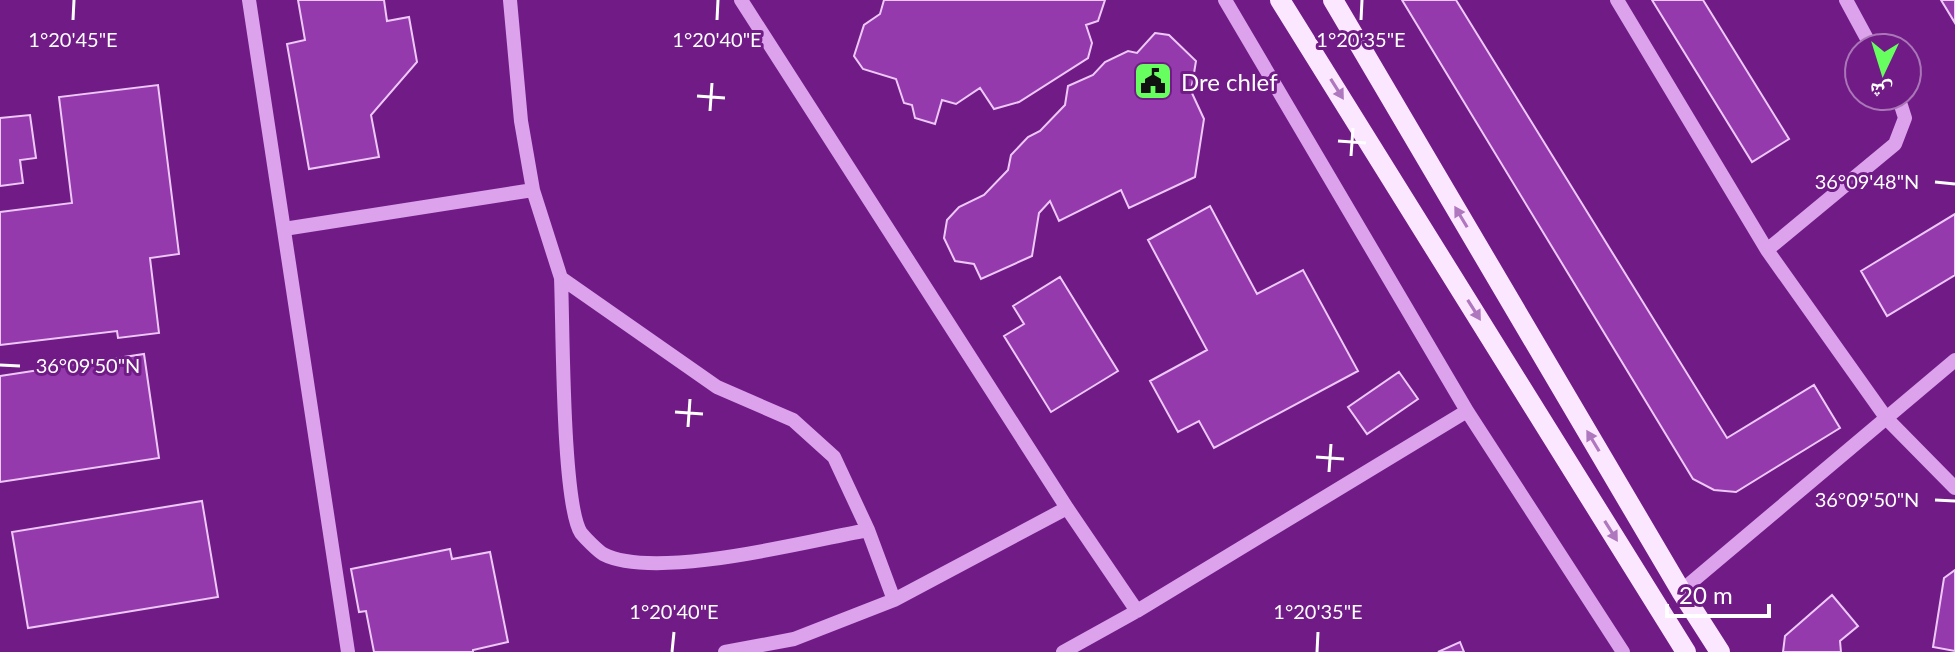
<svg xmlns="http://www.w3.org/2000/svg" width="1955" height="652" viewBox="0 0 1955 652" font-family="Lato,'Noto Naskh Arabic',sans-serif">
  <rect width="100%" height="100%" fill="#711b87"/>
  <path fill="#943aac" stroke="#eec8f9" stroke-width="2" d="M 298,0 L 384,0 L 387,21 L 409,17 L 417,62 L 371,115 L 379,157 L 309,169 L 287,44 L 305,40 Z
    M 884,0 L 1105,0 L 1098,21 L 1086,25 L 1092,43 L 1088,58 L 1019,102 L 994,109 L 980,88 L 956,104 L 942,100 L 935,124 L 915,118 L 912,105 L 904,103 L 896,79 L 863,69 L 854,56 L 864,25 L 880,14 Z
    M 1402,0 L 1456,0 L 1727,438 L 1814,385 L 1840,428 L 1736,492 L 1714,490 L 1693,479 Z
    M 1652,0 L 1703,0 L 1789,139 L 1752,162 Z
    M 1941,0 L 1955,0 L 1955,23 Z
    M 1155,33 L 1169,35 L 1196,61 L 1191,91 L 1204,119 L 1195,177 L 1129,208 L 1121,190 L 1059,221 L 1050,201 L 1039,213 L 1032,256 L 981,279 L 974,264 L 955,261 L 944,238 L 947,220 L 959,207 L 984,195 L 1008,170 L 1011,155 L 1028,137 L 1040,131 L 1065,105 L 1068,86 L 1093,75 L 1105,62 L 1128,51 L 1137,53 Z
    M 158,85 L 179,254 L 150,258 L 159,333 L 118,338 L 117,331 L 0,345 L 0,212 L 72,203 L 59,97 Z
    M 30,115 L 36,158 L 20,160 L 23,183 L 0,186 L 0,118 Z
    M 1210,206 L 1257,294 L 1303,270 L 1358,371 L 1214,448 L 1199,421 L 1178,432 L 1150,381 L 1207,350 L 1148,240 Z
    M 1955,214 L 1955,275 L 1887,316 L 1861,271 Z
    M 1060,277 L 1118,371 L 1051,412 L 1004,336 L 1024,324 L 1013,306 Z
    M 144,354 L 159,458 L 0,482 L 0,376 Z
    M 1399,372 L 1418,399 L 1367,434 L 1348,407 Z
    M 202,501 L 218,597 L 28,628 L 12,532 Z
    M 450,549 L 452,559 L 490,552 L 508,642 L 473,650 L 473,652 L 374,652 L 366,611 L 359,612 L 351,569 Z
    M 1955,570 L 1955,651 L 1933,647 L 1944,578 Z
    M 1832,595 L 1858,626 L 1840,641 L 1841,652 L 1783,652 L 1785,636 Z
    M 1460,642 L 1464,652 L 1438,652 Z"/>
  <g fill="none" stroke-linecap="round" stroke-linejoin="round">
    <path stroke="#dca2ec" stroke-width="14" d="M 249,0 L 348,652
      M 510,0 L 521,121 L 533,190 L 561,278 L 717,387 L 793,420 L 834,457 L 868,530 L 894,600
      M 741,0 L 1067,508 L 1137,611
      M 1225,0 L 1467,411 L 1623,652
      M 1617,0 L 1767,250 L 1887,419 L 1955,488
      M 1846,0 L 1872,48
      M 284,229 L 533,190
      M 1767,250 L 1895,144 L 1905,118 L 1898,96
      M 561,278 C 563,323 562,504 581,533 C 586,539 597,550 603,554 C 655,581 808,541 868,530
      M 1681,591 L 1955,360
      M 725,652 L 794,639 L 894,600 L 1067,508
      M 1063,652 L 1137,611 L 1467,411"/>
    <path stroke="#fbe7ff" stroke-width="20" d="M 1280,0 L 1686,652
      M 1333,0 L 1681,591 L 1720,652"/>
  </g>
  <defs><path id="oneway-solid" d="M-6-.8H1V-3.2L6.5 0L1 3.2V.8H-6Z" transform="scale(2)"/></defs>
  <g fill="#af77bd">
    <use href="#oneway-solid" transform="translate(1337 89) rotate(58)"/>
    <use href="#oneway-solid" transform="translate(1461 217) rotate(-121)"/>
    <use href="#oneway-solid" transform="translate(1474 310) rotate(58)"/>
    <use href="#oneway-solid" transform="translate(1593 441) rotate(-121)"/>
    <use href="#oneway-solid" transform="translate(1611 531) rotate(58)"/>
  </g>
  <path fill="none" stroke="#fff" stroke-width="3" d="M 73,20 L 74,0M 717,20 L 718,0M 1361,20 L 1362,0M 697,96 L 725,98M 710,111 L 712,83M 1338,141 L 1366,143M 1351,156 L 1353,128M 1935,182 L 1955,184M 0,365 L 20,366M 675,412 L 703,414M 688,427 L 690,399M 1316,457 L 1344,459M 1329,472 L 1331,444M 1935,500 L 1955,501M 672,652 L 674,632M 1317,652 L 1318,632"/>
  <defs>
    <g id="civic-square" transform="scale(2)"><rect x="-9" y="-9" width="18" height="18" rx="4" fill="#67fe5f" stroke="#711b87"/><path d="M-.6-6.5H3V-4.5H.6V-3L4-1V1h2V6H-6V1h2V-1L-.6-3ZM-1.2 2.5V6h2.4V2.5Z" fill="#111"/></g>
  </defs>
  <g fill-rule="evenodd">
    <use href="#civic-square" x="1153" y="81"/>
  </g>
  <g text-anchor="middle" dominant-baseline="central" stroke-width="6" stroke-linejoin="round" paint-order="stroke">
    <g font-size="24" fill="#fff" stroke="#711b87" text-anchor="start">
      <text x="1181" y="81">Dre chlef</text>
    </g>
  </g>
  <g font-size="20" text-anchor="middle" fill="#fff" stroke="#711b87" stroke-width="6" stroke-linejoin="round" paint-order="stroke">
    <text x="73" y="47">1°20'45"E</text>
    <text x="717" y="47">1°20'40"E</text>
    <text x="1361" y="47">1°20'35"E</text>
    <text x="1867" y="189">36°09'48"N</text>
    <text x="88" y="373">36°09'50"N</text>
    <text x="1867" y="507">36°09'50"N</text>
    <text x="674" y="619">1°20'40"E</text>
    <text x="1318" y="619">1°20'35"E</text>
  </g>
  <g transform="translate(1883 72) rotate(184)"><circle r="38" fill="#711b87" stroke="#aa76b7" stroke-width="2"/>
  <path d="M0-6L14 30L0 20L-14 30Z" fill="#67fe5f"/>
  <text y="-12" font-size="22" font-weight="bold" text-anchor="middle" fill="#ffffff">ش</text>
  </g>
  <path d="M1667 604v12h102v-12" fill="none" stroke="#ffffff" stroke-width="4"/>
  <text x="1679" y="604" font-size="24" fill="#ffffff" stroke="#711b87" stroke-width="6" paint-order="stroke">20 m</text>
</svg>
